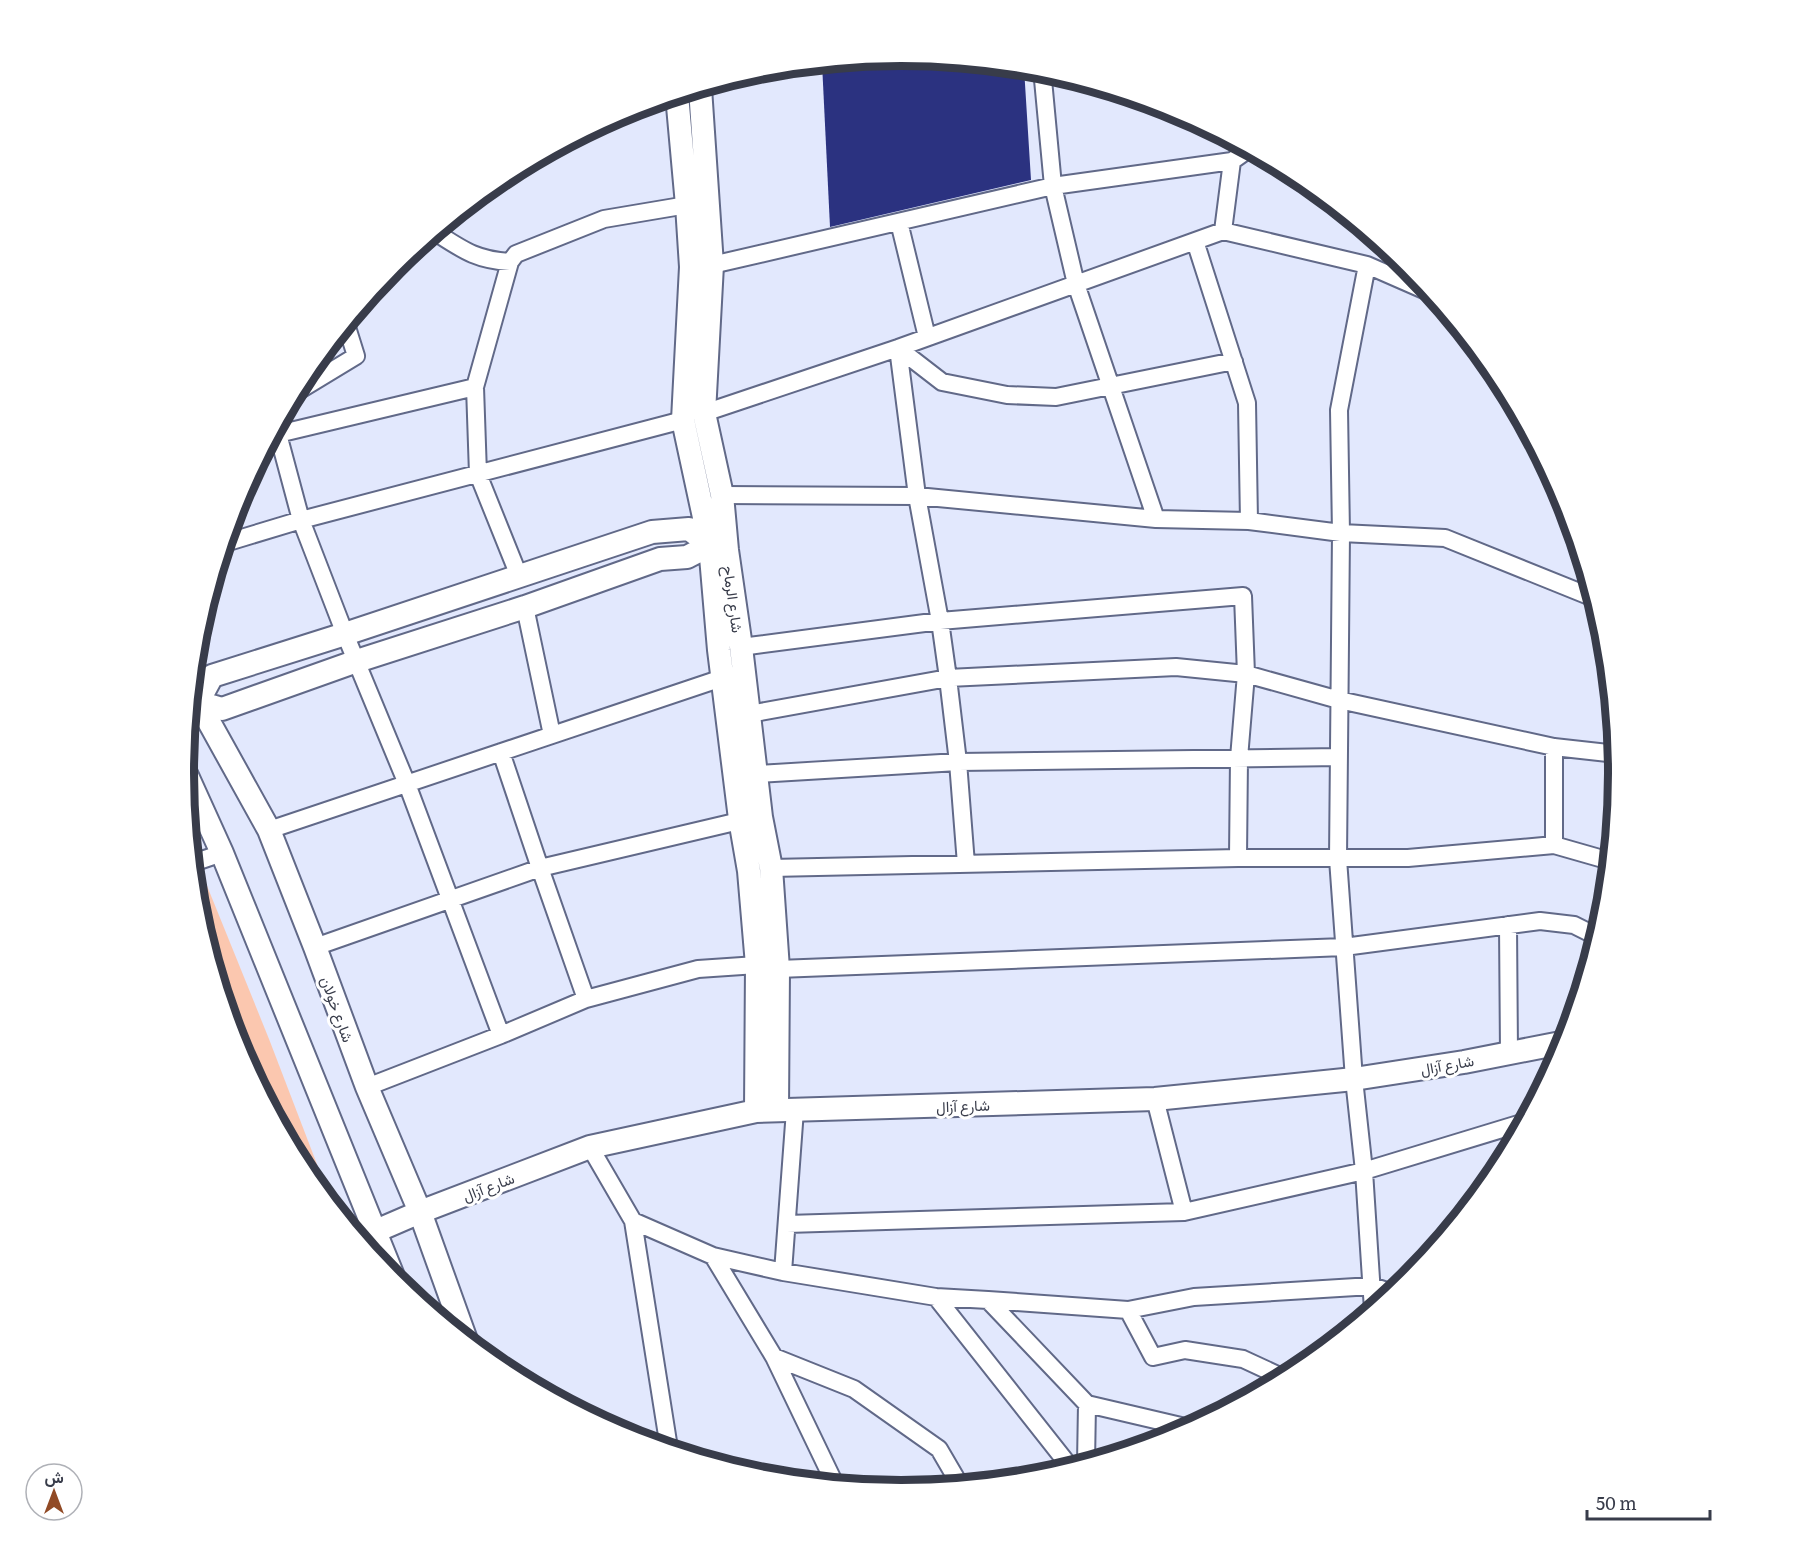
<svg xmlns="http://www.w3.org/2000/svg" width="1803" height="1546" viewBox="0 0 1803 1546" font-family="Literata,Vazirmatn,serif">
  <rect width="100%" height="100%" fill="#e2e8fd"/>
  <path fill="#fbc7af" d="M 199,866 L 269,1039 L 333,1206 L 305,1171 L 238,1047 L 198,913 L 193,868 Z"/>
  <path fill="#2b3280" d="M 902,56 L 1024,68 L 1031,180 L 830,227 L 822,63 Z"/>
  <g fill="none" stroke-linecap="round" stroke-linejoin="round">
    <g stroke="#616988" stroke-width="20">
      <path id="street" d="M 1042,69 L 1053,186 L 1076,284 L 1156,519
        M 899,222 L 927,337
        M 1223,231 L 1232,161 L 1249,149
        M 435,232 C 463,250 476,260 510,262
        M 1195,241 L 1247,403 L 1249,521
        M 712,265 L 1053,186 L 1232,161
        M 1367,265 L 1339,410 L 1341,533 L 1338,859 L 1354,1079 L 1364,1171 L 1373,1310
        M 898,348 L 917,496 L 940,621 L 948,678 L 958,762 L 966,864
        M 898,348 L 942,382 L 1007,395 L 1056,397 L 1234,361
        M 295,393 L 356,356 L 346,324
        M 704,413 L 898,348 L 1223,231 L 1367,265 L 1431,293
        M 275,430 L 278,434 L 301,520 L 345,634 L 407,784 L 501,1035
        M 278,434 L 475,387
        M 722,495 L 917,496 L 1156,519 L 1249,521 L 1341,533 L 1445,538 L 1594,598
        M 225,543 L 301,520 L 683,420
        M 519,576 L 478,474 L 475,387 L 510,262 L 516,254 L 604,219 L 687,205
        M 525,607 L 552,735
        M 741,647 L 940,621 L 1243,596 L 1246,674 L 1239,758 L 1238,858
        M 749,714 L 948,678 L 1176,667 L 1246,674 L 1339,700 L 1554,747 L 1617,754
        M 1554,747 L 1554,845
        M 501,752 L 540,868 L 586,999
        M 756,774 L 958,762 L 1339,757
        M 269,830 L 731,675
        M 193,863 L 222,853
        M 771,868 L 1238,858 L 1408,858 L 1554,845 L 1610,861
        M 1508,925 L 1509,1053
        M 315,947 L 540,868 L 752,818
        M 367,1087 L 501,1035 L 586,999 L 698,969 L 757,965 L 778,969 L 1344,947 L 1540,921 L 1574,925 L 1598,937
        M 1155,1099 L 1184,1212
        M 590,1147 L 633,1221 L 713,1256 L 783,1272 L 936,1297 L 988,1300 L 1087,1404 L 1181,1426 L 1189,1429
        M 633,1221 L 669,1448
        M 787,1224 L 1184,1212 L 1364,1171 L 1525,1122
        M 713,1256 L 774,1357 L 835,1484
        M 783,1272 L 795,1110
        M 936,1297 L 1071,1468
        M 988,1300 L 1128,1310 L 1194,1297 L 1372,1286 L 1393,1293
        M 1128,1310 L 1153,1357 L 1185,1350 L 1243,1359 L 1284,1378
        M 774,1357 L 854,1389 L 939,1449 L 960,1485
        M 1086,1463 L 1087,1404"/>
    </g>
    <g stroke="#616988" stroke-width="26">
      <path id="secondary" d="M 700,88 L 712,265 L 704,413 L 722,495 L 727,550 L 741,647 L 761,817 L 771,868 L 778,969 L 777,1110
        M 677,95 L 687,205 L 691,267 L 683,420 L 710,545 L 719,650 L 740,819 L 749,871 L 757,965 L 756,1111
        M 193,687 L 198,702 L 269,830 L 315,947 L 367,1087 L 420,1212 L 466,1340
        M 198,702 L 222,709 L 357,661 L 525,607 L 660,559 L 687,557 L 710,545
        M 191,706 L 198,702 L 212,676 L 345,634 L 652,532 L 689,529 L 710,545 L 716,547
        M 184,769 L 222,853 L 395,1281
        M 376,1231 L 420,1212 L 590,1147 L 756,1111 L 1155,1099 L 1354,1079 L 1464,1062 L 1566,1042"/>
    </g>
    <use href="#street" stroke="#fff" stroke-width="16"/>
    <use href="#secondary" stroke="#fff" stroke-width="22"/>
  </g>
  <g text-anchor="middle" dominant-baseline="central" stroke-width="6" stroke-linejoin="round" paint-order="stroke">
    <g font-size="15" fill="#383c4a" stroke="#fff">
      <text transform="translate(734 599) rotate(82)">شارع الرماح</text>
      <text transform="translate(338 1009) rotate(70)">شارع خولان</text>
      <text transform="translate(1447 1064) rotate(-10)">شارع آزال</text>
      <text transform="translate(963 1105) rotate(-2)">شارع آزال</text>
      <text transform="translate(488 1186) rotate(-21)">شارع آزال</text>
    </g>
  </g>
  <path d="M0 0H1803V1546H0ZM194 773a707 707 0 1 1 1414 0a707 707 0 1 1-1414 0Z" fill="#fff" fill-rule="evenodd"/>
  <path fill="none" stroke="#383c4a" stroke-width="8" d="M194 773a707 707 0 1 1 1414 0a707 707 0 1 1-1414 0Z"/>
  <g transform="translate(54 1492)"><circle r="28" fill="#ffffff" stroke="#afb1b7" stroke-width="1.5"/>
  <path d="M0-4.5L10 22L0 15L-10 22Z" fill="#914a25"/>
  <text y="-9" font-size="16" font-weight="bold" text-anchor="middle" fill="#383c4a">ش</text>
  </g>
  <path d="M1587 1510v9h123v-9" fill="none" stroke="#383c4a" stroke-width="3"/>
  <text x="1596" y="1510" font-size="18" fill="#383c4a" stroke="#ffffff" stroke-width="4.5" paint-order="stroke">50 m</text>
</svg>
